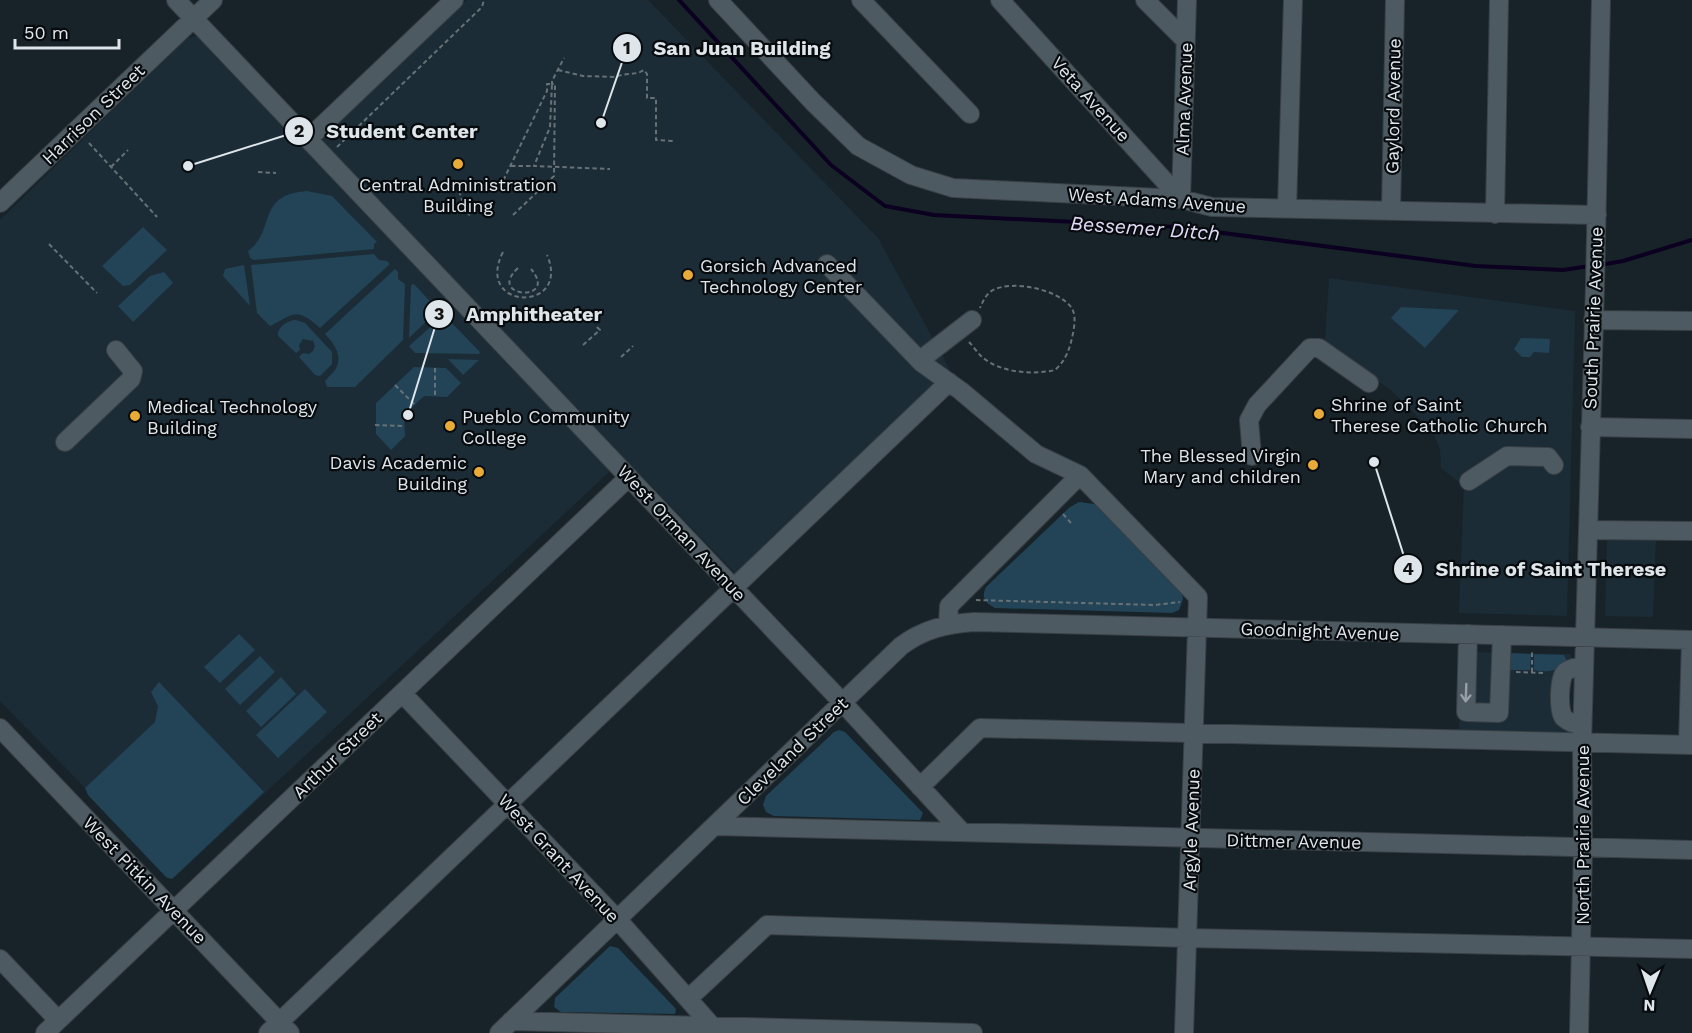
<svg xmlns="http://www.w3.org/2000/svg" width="1692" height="1033" viewBox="0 0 1692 1033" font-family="'Work Sans',sans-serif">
  <rect width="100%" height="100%" fill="#182329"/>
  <path fill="#1b2c36" d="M 467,0 L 648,0 L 878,238 L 952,374 L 739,577 L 633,467 L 626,466 L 621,461 L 175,877 L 168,879 L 88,795 L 85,788 L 0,701 L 0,220 L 187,38 L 197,36 L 306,151 Z
    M 1329,278 L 1575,311 L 1567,616 L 1459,613 L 1464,486 L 1441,468 L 1440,450 L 1434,434 L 1418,417 L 1393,392 L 1325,342 Z
    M 1607,536 L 1656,536 L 1653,617 L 1605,616 Z
    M 1461,652 L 1571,654 L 1569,737 L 1459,735 Z"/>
  <path fill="#224456" d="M 307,191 L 332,196 L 377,242 L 374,244 L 374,249 L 254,260 L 250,258 L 248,251 C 277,230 255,195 307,191 Z
    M 143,227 L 167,250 L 130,285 L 123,286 L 102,266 Z
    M 374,254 L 379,260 L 387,261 L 390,264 L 320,328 C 296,306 294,314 270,326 L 257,313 L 251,265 Z
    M 244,265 L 250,306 L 223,276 L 225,269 Z
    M 395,269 L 398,272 L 398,279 L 405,284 L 403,340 L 355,387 L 327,387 L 325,381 C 328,377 332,374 335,370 C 344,356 334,344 325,334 Z
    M 164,272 L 173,283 L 133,322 L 118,306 L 150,276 Z
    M 414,284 L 438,310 L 409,338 L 411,285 Z
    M 1401,307 L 1459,310 L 1425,348 L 1391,318 Z
    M 444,315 L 480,352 L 479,354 L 415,353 L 409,346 Z
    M 296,320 L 305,323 L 332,352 L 332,364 L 320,376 L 315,375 L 299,357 L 303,353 L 309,354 L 313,351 L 315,346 L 313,341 L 303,339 L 299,345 L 300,350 L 296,353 L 278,336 C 277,327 288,320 296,320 Z
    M 1521,338 L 1550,339 L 1549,353 L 1534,352 L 1530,357 L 1522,357 L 1514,349 Z
    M 448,359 L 479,360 L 463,375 Z
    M 414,367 L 446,368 L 461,383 L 447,397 L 424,396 L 404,415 L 405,436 L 391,450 L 376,434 L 376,403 Z
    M 1079,502 L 1094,504 L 1099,507 L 1182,594 L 1183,599 L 1179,610 L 1172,613 L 995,608 C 985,603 981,597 986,587 L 1070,507 Z
    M 239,634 L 255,650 L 220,683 L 204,667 Z
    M 1508,653 L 1531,654 L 1530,670 L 1509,670 Z
    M 1534,654 L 1564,655 L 1568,663 C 1557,671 1546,673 1534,670 Z
    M 260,656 L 275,672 L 240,705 L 225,689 Z
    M 281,677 L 296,694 L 261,727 L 246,711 Z
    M 159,682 L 264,792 L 172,879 L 166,877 L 88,795 L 85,788 L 155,722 L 158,706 L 151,692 Z
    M 305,689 L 327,712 L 278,758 L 256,735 Z
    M 839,730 L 845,732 L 923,813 L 920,820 L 774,816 L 766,812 L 763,805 L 766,796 L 834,732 Z
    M 610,946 L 618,948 L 676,1009 L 675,1014 L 561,1012 L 554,1007 L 555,998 Z"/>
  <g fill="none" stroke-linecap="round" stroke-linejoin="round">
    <path stroke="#0c0021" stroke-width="4" d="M 679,0 L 831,165 L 885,206 L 934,215 L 1177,227 L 1476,266 L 1563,270 L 1590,266
      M 1600,265 L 1623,261 L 1692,240"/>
    <g stroke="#394045" stroke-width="20">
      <path id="minor" d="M 176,0 L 842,702 L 962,832
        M 718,0 L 813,102 L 858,146 L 911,175 L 953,188 L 1181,199 L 1212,207 L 1597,215
        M 861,0 L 970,114
        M 1000,0 L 1181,199
        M 1145,0 L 1186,41
        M 308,139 L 454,0
        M 1181,199 L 1187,0
        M 0,203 L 213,0
        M 1287,209 L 1293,0
        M 1391,211 L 1395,0
        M 1495,214 L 1499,0
        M 827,264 L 922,363 L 961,391 L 1036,454 L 1080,475 L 1198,597 L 1184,1033
        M 1593,320 L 1692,321
        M 922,363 L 928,354 L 972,320
        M 1590,427 L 1692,429
        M 65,442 L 131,379 L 133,371 L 116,350
        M 1252,456 L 1249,420 L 1257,405 L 1310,348 L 1319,348 L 1369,383
        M 1469,481 L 1507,456 L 1548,457 L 1554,465
        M 1588,530 L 1692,531
        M 948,624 L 949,606 L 1080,475
        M 1468,634 L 1466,712 L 1499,713 L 1502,635
        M 402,693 L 617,919 L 712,1026
        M 1582,725 C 1576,724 1569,723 1564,718 C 1558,712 1559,678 1565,672 C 1570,668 1577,667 1584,665
        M 0,728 L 290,1033
        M 1688,745 L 1691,640
        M 920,787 L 980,728 L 1692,745
        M 716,826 L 1692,850
        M 0,959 L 58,1020
        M 689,998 L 767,925 L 1188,938 L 1692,949
        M 511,1021 L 973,1033
        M 45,1033 L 629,477
        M 268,1033 L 949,382
        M 499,1033 L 901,646 C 924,629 946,624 974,622 L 1692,640
        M 1579,1033 L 1583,848 L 1582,743 L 1595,285 L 1601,0"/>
    </g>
    <path stroke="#677176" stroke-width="2" stroke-dasharray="4.5 3" stroke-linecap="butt" d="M 558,70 L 583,76 L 616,77 C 626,72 635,76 644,70 L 647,74 L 647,98 L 656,98 L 656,140 L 674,141
      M 89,143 L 157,217
      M 337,147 L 482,7 L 484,0
      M 511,166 L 534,166
      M 111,167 L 128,150
      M 258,172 L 276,173
      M 500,187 L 547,91 L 547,84 L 552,84 L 550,127 L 534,166 L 610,169
      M 459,191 L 465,209 L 471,217
      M 513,215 L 554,176 L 555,84 L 552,84 L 552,81 L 564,58
      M 49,244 L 97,293
      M 503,252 C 473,311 572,313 547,255
      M 518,268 C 485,298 560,303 531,269
      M 969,342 C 973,346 977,352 981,356 C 999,373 1033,375 1055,370 C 1065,361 1069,351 1072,338 C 1074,329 1077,315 1071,307 C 1057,289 1013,280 993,290 C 986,294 983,301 980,308
      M 583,345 L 600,330 L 596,326
      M 621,357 L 633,346
      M 395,385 L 415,405
      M 435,395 L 435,367
      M 375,425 L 404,426
      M 1063,514 L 1071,523
      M 976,600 L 1155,605 L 1180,602
      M 1516,672 L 1546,673
      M 1532,672 L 1532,651"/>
    <use href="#minor" stroke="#4e5a61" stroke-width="18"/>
  </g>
  <defs><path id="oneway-shaft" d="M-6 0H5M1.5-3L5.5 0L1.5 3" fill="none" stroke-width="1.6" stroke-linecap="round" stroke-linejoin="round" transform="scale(1.5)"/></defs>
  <use stroke="#96a0a6" href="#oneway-shaft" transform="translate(1466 693) rotate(92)"/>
  <g fill="#e9ab38" stroke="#070b0e" stroke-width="2">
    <circle cx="458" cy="164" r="6"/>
    <circle cx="688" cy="275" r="6"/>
    <circle cx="1319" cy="414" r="6"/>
    <circle cx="135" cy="416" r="6"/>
    <circle cx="450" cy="426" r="6"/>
    <circle cx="1313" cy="465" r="6"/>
    <circle cx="479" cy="472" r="6"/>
  </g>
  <g text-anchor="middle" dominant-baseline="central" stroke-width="4.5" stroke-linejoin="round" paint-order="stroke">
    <g font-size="18" fill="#dfe6eb" stroke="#070b0e">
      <text transform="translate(1091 99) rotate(48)">Veta Avenue</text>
      <text transform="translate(1184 99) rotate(-88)">Alma Avenue</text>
      <text transform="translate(1393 106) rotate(-89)">Gaylord Avenue</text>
      <text transform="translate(93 114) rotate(-44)">Harrison Street</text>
      <text transform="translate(1157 200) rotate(4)">West Adams Avenue</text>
      <text transform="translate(1593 318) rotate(-88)">South Prairie Avenue</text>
      <text transform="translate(682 533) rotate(47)">West Orman Avenue</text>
      <text transform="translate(1320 631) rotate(2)">Goodnight Avenue</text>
      <text transform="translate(792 751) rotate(-44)">Cleveland Street</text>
      <text transform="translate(337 755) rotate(-44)">Arthur Street</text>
      <text transform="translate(1191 830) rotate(-88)">Argyle Avenue</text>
      <text transform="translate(1582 835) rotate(-90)">North Prairie Avenue</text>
      <text transform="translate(1294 841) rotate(1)">Dittmer Avenue</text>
      <text transform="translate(559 858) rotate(47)">West Grant Avenue</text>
      <text transform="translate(145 880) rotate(46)">West Pitkin Avenue</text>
    </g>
    <g font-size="18" fill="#dfe6eb" stroke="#070b0e" text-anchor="start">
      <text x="458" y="184" text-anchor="middle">Central Administration<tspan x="458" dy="21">Building</tspan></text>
      <text x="700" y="265">Gorsich Advanced<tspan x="700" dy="21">Technology Center</tspan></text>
      <text x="1331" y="404">Shrine of Saint<tspan x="1331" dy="21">Therese Catholic Church</tspan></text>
      <text x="147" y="406">Medical Technology<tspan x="147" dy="21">Building</tspan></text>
      <text x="462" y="416">Pueblo Community<tspan x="462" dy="21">College</tspan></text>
      <text x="1301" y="455" text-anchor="end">The Blessed Virgin<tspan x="1301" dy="21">Mary and children</tspan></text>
      <text x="467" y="462" text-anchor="end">Davis Academic<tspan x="467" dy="21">Building</tspan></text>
    </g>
    <g font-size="20" font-style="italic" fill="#e2daf8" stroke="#070b0e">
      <text transform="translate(1145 228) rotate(4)">Bessemer Ditch</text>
    </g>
  </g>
  <path fill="none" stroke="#dfe6eb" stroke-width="2" d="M601 123L627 48M188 166L299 131M408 415L439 314M1374 462L1408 569"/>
  <g fill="#dfe6eb" stroke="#070b0e" stroke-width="2">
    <circle cx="601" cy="123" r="6"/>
    <circle cx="188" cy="166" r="6"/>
    <circle cx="408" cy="415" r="6"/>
    <circle cx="1374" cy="462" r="6"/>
    <circle cx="627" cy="48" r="15"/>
    <circle cx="299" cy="131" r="15"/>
    <circle cx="439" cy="314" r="15"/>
    <circle cx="1408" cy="569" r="15"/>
  </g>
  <g font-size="18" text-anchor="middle" font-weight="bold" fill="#111">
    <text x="627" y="54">1</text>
    <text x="299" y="137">2</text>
    <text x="439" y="320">3</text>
    <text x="1408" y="575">4</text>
  </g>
  <g font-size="20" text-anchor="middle" font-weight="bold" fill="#dfe6eb" stroke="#070b0e" stroke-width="4.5" stroke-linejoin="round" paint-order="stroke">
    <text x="742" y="55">San Juan Building</text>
    <text x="402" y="138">Student Center</text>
    <text x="534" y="321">Amphitheater</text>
    <text x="1551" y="576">Shrine of Saint Therese</text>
  </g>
  <g transform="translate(1650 991) rotate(182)" stroke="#070b0e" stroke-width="4.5" paint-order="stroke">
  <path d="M0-4.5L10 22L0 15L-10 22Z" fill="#dfe6eb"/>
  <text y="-9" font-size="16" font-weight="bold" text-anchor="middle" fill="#dfe6eb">N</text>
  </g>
  <path d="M15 39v9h104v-9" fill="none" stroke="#dfe6eb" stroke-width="3"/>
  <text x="24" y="39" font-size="18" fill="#dfe6eb" stroke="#070b0e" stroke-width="4.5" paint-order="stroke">50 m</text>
</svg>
